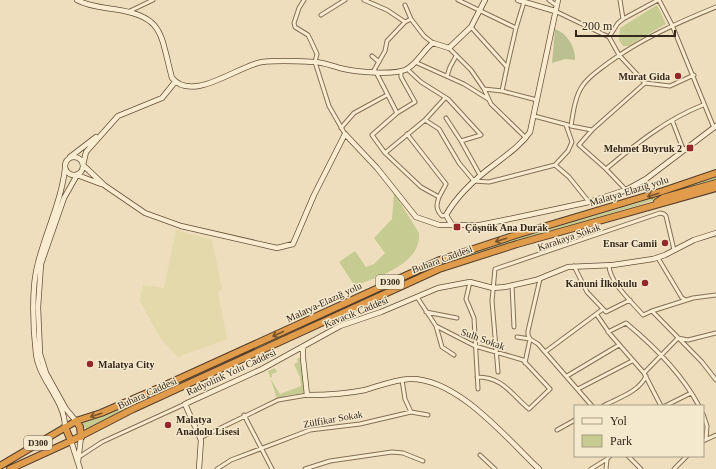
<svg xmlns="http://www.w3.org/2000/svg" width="716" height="469" viewBox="0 0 716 469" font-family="Georgia,serif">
  <rect width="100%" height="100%" fill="#eedebd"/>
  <path fill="#e3d9ab" d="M 176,230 L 212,240 L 222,289 L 218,293 L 227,339 L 178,357 L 160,338 L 140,301 L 143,285 L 164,288 Z"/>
  <path fill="#c6cc91" d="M 657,5 L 666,24 L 628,46 L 623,46 L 619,40 L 620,28 Z
    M 716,176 L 716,179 L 639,205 L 476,253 L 430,270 L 221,367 L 148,399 L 86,430 L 82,422 L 220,365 L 400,281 L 452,258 L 638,203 Z
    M 394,193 L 419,233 C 421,265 378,276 355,286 L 339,262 L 355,251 L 366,267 L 374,264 L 385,253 L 374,238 L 392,219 Z
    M 300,357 L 304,393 L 289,395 L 277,399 L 268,371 L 275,368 L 277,372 L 272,374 L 272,377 L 270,378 L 280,394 L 301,386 L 300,377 L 294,364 L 298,362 L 297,359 Z"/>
  <path fill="#bbc091" d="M 555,29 C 567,33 576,48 575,60 L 565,59 L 552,63 Z"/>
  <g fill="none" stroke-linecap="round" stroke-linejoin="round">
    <g stroke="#866f56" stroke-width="5">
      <path id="street" d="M 304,0 L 299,8 L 294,23 L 295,27 L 308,35 L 310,39 L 317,54 L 315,62 L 329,106 L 345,134
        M 364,0 L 387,10 L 405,22 L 411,19 L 424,36 L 433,43
        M 458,0 L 516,28 L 524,2
        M 549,0 L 556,5
        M 659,0 L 672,25 L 714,128
        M 405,5 L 411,19
        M 130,11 L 153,0
        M 555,11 L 609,37 L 619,55 L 645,83 L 670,86 L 694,75
        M 321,15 L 345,0
        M 623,19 L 658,0
        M 471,27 L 507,67 L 502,91 L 537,100
        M 609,37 L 618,23 L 623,19 L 620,0
        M 449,48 L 471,70 L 484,89
        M 372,56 L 379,62
        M 415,62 L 464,84 L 488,99
        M 507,67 L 516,28
        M 407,69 L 421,82 L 448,99 L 481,135 L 461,141 L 480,175
        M 401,71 L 401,77 L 415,102 L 397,113 L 372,135 L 385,153 L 425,120
        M 373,72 L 385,51 L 387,41 L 405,22
        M 376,72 L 397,113
        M 447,76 L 450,67 L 456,56
        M 502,91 L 484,89 L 491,104 L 526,138
        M 445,98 L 425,120 L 439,129 L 459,163 L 474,181 L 489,182 L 555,165 L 569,177 L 589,202
        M 534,116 L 568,125
        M 446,118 L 461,141
        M 672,120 L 683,149
        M 341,128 L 354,113 L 387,95
        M 592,130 L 645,83
        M 407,134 L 446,184 L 439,197
        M 385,153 L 421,187 L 439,197 C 436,205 436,210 442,216 L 446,215
        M 555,165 L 568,151 L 572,142 L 566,125
        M 606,169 C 636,144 667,119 703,105
        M 626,190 L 606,169 L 579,145 L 592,130 L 571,126 C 573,113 575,96 583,85 C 589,76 599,70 608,63 C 641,39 677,23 716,7
        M 658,258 L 682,298 L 686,300
        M 609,265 C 609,282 632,302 643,315 L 652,311 L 702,362 L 716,380
        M 574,266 L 587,292 L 606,312 L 630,300
        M 470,282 L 466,299 L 474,318 L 478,389
        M 512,285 L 514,327
        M 417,297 L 436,326 L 475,346 L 523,360 L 550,389 L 529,409 C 511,394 503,377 477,377
        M 652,311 L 693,298 L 716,295
        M 426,312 L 457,318
        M 597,315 L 610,334 L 644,373 L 661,406
        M 436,326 L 442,347 L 454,355
        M 608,332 L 626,323 C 654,346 682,374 699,406
        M 517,337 L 530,339 L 538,344 L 592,406
        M 545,352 L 603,309
        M 525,363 L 530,339 L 528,335 L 528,331 L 540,279
        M 498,372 L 492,301 L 495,269 L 660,213 L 664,214 L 666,216 L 674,250
        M 644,373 L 678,338 L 688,340 L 716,333
        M 567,376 L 619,345
        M 578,389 L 632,361
        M 603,406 C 618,398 639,392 646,376
        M 665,406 L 691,393
        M 411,412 L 428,415
        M 703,414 L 707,426 L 706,439
        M 244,415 L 272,469
        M 557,430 L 575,420
        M 200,438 L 278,400 L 307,395
        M 703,441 L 716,435
        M 480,455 L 495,469
        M 628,456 L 641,469
        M 79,457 L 102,442 L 185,404
        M 217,469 L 231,460 L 310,430 L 360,424 L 411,412 L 405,399 L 402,380
        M 305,469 L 330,461 L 392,452 L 403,453 L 423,461
        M 591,469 L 607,459
        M 606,469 L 607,459 L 610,456
        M 674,469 L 687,456"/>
    </g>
    <g stroke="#67503a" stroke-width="6">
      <path id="secondary" d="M 77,0 C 88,6 100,7 113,9 C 165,16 160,34 172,78 C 193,103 237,66 262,62 C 279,60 298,61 314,62 C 324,62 334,67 344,69 C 358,72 392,75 405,70 C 417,65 423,50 433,43 L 449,48 L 471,27 L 485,0
        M 518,0 L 555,11
        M 558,0 L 530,132 C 521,145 508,154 495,164 C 476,178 458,194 446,215 L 452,225 L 480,225 L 519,217 L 589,202 L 626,190 L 646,179 L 716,126
        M 175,82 L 162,98 L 118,116 L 86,152 L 83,165 L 104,185 L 145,213 L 181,226 L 277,248 L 293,244 L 314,195 L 345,134 L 377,168 L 416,217 L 439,225 L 452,225
        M65 166a9 9 0 1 1 18 0a9 9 0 1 1-18 0Z
        M 70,157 L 96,137
        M 65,169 C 61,202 46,231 38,263 C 31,287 33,329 36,354 C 39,380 65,400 65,427
        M 303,347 L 303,358 L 307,395 C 326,395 346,394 365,390 C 379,386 394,380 409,379 C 457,377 507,439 539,469
        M 76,421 L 66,409 L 46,373 L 40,354 L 38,307 L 41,264 L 64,198 L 77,175 L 101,184
        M 71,441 L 80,469
        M 78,462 L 81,437
        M 199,469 L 201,440 L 185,404 L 262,369 L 340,326 L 381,312 L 438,288 L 470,282 L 493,288 L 505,287 L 536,280 L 568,267 L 613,265 L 653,259 L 665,255 L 694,240 L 716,233"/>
    </g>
    <g stroke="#533d2b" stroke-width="8">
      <path id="highway" d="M 657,202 L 663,198 L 716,183
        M 76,421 L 80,427 L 81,437
        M 65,427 L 71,441
        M 0,466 L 76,421 L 101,413 L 161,387 L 440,260 L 516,235 L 663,191 L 716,173
        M 10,469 L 71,441 L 133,409 L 439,269 L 517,244 L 716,188"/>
    </g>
    <use href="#street" stroke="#f9ecd0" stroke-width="3"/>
    <use href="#secondary" stroke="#f9ecd0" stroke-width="4.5"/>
    <use href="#highway" stroke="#e09b4b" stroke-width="6"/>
  </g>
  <defs><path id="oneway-shaft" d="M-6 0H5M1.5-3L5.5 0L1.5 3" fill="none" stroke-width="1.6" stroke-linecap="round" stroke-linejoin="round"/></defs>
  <g stroke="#79552e">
    <use href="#oneway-shaft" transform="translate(653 195) rotate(163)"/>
    <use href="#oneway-shaft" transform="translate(501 240) rotate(162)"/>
    <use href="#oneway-shaft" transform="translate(278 334) rotate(156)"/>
    <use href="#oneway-shaft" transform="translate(96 415) rotate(162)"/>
  </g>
  <g fill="#952629" stroke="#f5e9cd" stroke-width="1.5">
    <circle cx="678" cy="76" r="4"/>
    <rect x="686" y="144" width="8" height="8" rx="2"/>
    <rect x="453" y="223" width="8" height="8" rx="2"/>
    <circle cx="665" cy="243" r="4"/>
    <circle cx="645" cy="283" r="4"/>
    <circle cx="90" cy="364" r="4"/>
    <circle cx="168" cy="425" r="4"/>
  </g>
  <g text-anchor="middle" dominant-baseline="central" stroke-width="3" stroke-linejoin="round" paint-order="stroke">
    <g fill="#f5e9cd" stroke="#6f6150" stroke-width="1">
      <rect x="376" y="275" width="28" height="14" rx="3"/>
      <rect x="24" y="436" width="28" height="14" rx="3"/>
    </g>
    <g font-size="9" font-weight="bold" fill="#35271b">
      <text x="390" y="282">D300</text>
      <text x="38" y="443">D300</text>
    </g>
    <g font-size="10" font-weight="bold" fill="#35271b" stroke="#f5e9cd" text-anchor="end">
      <text x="670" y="76">Murat Gida</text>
      <text x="682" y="148">Mehmet Buyruk 2</text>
      <text x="465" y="227" text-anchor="start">Çöşnük Ana Durak</text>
      <text x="657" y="243">Ensar Camii</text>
      <text x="637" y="283">Kanuni İlkokulu</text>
      <text x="98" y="364" text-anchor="start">Malatya City</text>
      <text x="176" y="419" text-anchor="start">Malatya<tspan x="176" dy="12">Anadolu Lisesi</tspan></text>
    </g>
    <g font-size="10" fill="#35271b" stroke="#f5e9cd">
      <text transform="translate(629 191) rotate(-17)">Malatya-Elazığ yolu</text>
      <text transform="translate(569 237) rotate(-19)">Karakaya Sokak</text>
      <text transform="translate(442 259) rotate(-20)">Buhara Caddesi</text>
      <text transform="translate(324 302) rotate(-25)">Malatya-Elazığ yolu</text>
      <text transform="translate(356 312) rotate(-22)">Kavacık Caddesi</text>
      <text transform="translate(483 339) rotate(20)">Sulh Sokak</text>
      <text transform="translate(231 372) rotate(-25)">Radyolink Yolu Caddesi</text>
      <text transform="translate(147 393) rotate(-24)">Buhara Caddesi</text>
      <text transform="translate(333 419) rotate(-10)">Zülfikar Sokak</text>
    </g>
  </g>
  <rect x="574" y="405" width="130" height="52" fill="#f5e9cd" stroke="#a89b86"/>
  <rect x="582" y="418" width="20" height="6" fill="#f9ecd0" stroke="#a89b86"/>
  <text x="610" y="425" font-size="12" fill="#35271b">Yol</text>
  <rect x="582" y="435" width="20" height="12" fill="#c6cc91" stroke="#a89b86"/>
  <text x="610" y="445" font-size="12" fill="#35271b">Park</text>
  <path d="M576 30v6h99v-6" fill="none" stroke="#35271b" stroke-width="2"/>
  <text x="582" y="30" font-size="12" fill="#35271b" stroke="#f5e9cd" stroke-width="3" paint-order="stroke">200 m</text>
</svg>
